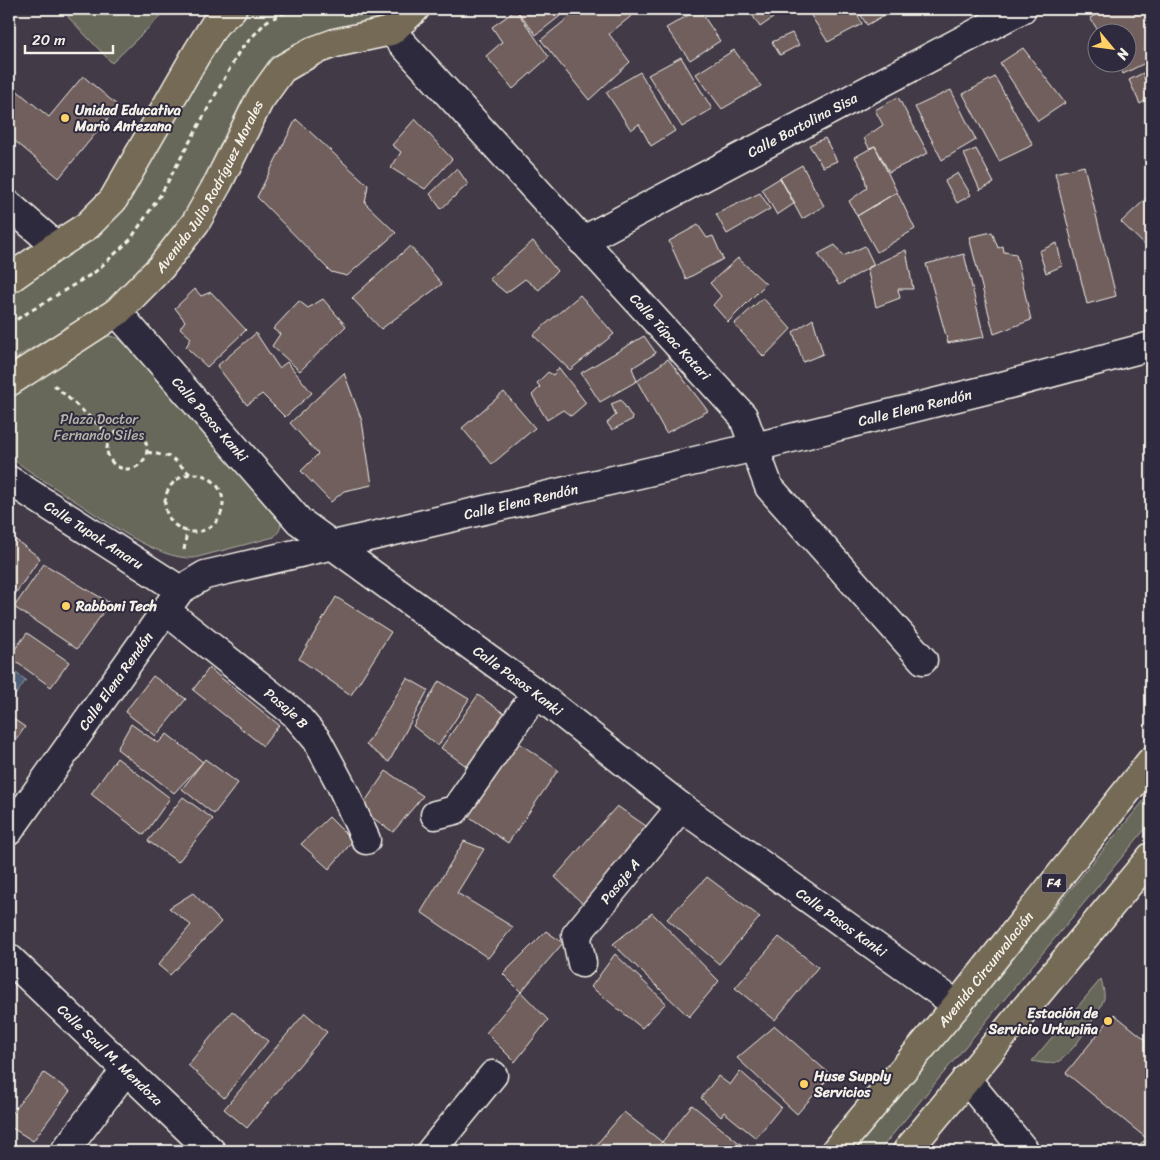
<svg xmlns="http://www.w3.org/2000/svg" width="1160" height="1160" viewBox="0 0 1160 1160" font-family="Sriracha,sans-serif">
  <rect width="100%" height="100%" fill="#423a47"/>
  <filter id="ink" filterUnits="userSpaceOnUse"><feTurbulence type="fractalNoise" baseFrequency=".02" numOctaves="2"/><feDisplacementMap in="SourceGraphic" scale="10" xChannelSelector="R" yChannelSelector="G"/><feConvolveMatrix kernelMatrix="1 2 1 2 8 2 1 2 1" color-interpolation-filters="sRGB"/></filter>
  <g filter="url(#ink)">
    <path fill="#67685a" stroke="#aeaca1" d="M 76,9 L 168,9 L 112,63 L 68,17 Z
      M 253,9 L 393,9 C 370,28 339,29 312,37 C 291,43 276,58 262,74 L 178,230 L 142,272 L 105,304 L 9,362 L 9,292 L 86,242 L 211,55 L 232,25 Z
      M 109,336 L 118,338 L 127,346 L 276,513 C 282,523 283,528 274,537 L 194,558 C 156,560 104,519 72,499 C 51,485 29,472 9,456 L 9,395 L 99,340 Z
      M 1151,792 L 1151,822 L 879,1151 L 854,1151 Z
      M 1101,979 C 1102,984 1105,992 1104,998 C 1101,1011 1071,1055 1059,1061 C 1050,1065 1042,1063 1032,1061 Z"/>
    <path fill="#4e5f78" stroke="#9099a5" d="M 9,668 L 26,680 L 14,697 L 9,693 Z"/>
    <path fill="#705e5d" stroke="#f4f1e8" d="M 516,9 L 569,9 L 536,35 Z
      M 579,9 L 640,9 L 609,34 L 630,62 L 589,100 L 541,40 Z
      M 699,9 L 720,41 L 690,60 L 666,28 Z
      M 758,9 L 767,9 L 773,18 L 760,27 L 751,13 Z
      M 813,9 L 855,9 L 862,24 L 828,42 L 808,11 Z
      M 857,9 L 895,9 L 867,25 Z
      M 1106,9 L 1148,9 L 1151,14 L 1151,60 L 1123,74 L 1117,62 L 1128,62 L 1128,32 L 1099,32 L 1090,18 Z
      M 516,10 L 549,57 L 513,89 L 486,56 L 502,42 L 492,27 Z
      M 792,33 L 799,45 L 780,55 L 772,42 Z
      M 1023,48 L 1065,103 L 1038,121 L 1000,63 Z
      M 734,50 L 761,86 L 722,109 L 696,74 Z
      M 681,57 L 712,109 L 682,127 L 648,75 Z
      M 640,72 L 675,131 L 651,146 L 639,124 L 631,130 L 606,92 Z
      M 1143,73 L 1151,97 L 1140,104 L 1129,80 Z
      M 83,76 L 118,106 L 59,178 L 9,136 L 9,84 L 49,117 Z
      M 995,77 L 1033,145 L 999,161 L 963,94 Z
      M 951,90 L 976,140 L 942,160 L 915,107 Z
      M 898,97 L 928,153 L 889,172 L 875,146 L 869,148 L 864,138 L 883,125 L 875,110 Z
      M 296,119 L 368,185 L 365,203 L 396,233 L 347,276 L 331,272 L 257,197 Z
      M 415,119 L 452,159 L 425,189 L 391,168 L 401,152 L 392,145 Z
      M 825,138 L 837,161 L 823,167 L 809,145 Z
      M 875,146 L 897,192 L 857,216 L 849,201 L 867,188 L 863,171 L 855,157 Z
      M 976,149 L 994,183 L 980,190 L 964,154 Z
      M 802,165 L 824,206 L 802,219 L 780,178 Z
      M 1084,166 L 1116,296 L 1087,304 L 1055,173 Z
      M 457,168 L 468,184 L 441,209 L 430,194 Z
      M 958,173 L 971,195 L 957,203 L 945,181 Z
      M 780,178 L 795,203 L 777,215 L 762,189 Z
      M 897,192 L 915,229 L 877,252 L 857,216 Z
      M 760,193 L 770,209 L 727,234 L 716,214 Z
      M 1151,194 L 1151,251 L 1121,222 Z
      M 698,225 L 707,238 L 713,236 L 723,259 L 686,279 L 669,241 Z
      M 992,232 L 998,248 L 1003,246 L 1004,252 L 1016,254 L 1031,320 L 994,334 L 969,237 Z
      M 533,241 L 557,271 L 539,290 L 525,279 L 506,293 L 489,279 Z
      M 1057,243 L 1062,266 L 1046,273 L 1039,251 Z
      M 835,245 L 843,256 L 865,246 L 874,265 L 839,285 L 818,254 Z
      M 410,246 L 442,284 L 381,329 L 352,298 Z
      M 906,250 L 913,289 L 898,289 L 900,298 L 876,307 L 867,268 Z
      M 964,254 L 984,337 L 948,343 L 926,264 Z
      M 738,258 L 766,284 L 728,322 L 713,305 L 721,296 L 710,283 Z
      M 195,289 L 201,296 L 211,292 L 246,330 L 207,367 L 186,347 L 191,338 L 180,328 L 185,321 L 175,308 Z
      M 580,295 L 614,334 L 570,370 L 533,335 Z
      M 763,298 L 791,329 L 764,357 L 734,324 Z
      M 323,299 L 346,326 L 300,371 L 272,346 L 280,334 L 273,329 L 299,301 L 308,308 Z
      M 813,319 L 823,354 L 803,362 L 793,332 Z
      M 256,333 L 279,368 L 287,362 L 312,393 L 285,417 L 262,394 L 247,405 L 217,366 Z
      M 644,336 L 656,353 L 632,368 L 637,381 L 600,402 L 581,373 Z
      M 668,359 L 708,411 L 666,433 L 637,381 Z
      M 559,368 L 586,403 L 571,416 L 563,410 L 547,420 L 532,395 L 540,387 L 537,383 L 548,372 L 553,375 Z
      M 344,373 L 362,421 L 372,485 L 344,491 L 331,502 L 301,471 L 318,454 L 290,423 Z
      M 504,392 L 535,428 L 492,464 L 462,428 Z
      M 621,400 L 633,419 L 612,430 L 607,423 L 616,415 L 611,404 Z
      M 9,535 L 40,558 L 9,603 Z
      M 44,564 L 110,603 L 77,649 L 14,607 Z
      M 336,597 L 391,632 L 351,695 L 299,659 Z
      M 27,633 L 69,662 L 51,687 L 9,657 Z
      M 209,668 L 279,725 L 263,746 L 193,690 Z
      M 153,676 L 186,699 L 156,736 L 125,712 Z
      M 407,678 L 428,690 L 389,762 L 366,745 Z
      M 439,681 L 469,699 L 438,746 L 413,726 Z
      M 478,695 L 509,717 L 472,770 L 441,748 Z
      M 9,716 L 25,727 L 9,750 Z
      M 131,724 L 158,743 L 167,734 L 203,762 L 174,793 L 117,749 Z
      M 515,740 L 558,770 L 508,843 L 465,814 Z
      M 117,758 L 170,798 L 144,835 L 91,794 Z
      M 205,759 L 238,783 L 214,814 L 182,789 Z
      M 386,771 L 423,796 L 393,832 L 360,809 Z
      M 183,797 L 213,819 L 178,862 L 148,841 Z
      M 617,806 L 649,828 L 585,906 L 555,877 Z
      M 329,817 L 353,841 L 329,869 L 301,844 Z
      M 464,841 L 484,849 L 457,893 L 513,927 L 488,958 L 421,912 Z
      M 707,877 L 760,917 L 719,964 L 667,919 Z
      M 193,893 L 221,922 L 170,975 L 158,965 L 191,925 L 169,908 Z
      M 652,913 L 719,981 L 689,1017 L 613,944 Z
      M 546,931 L 563,943 L 521,992 L 503,974 Z
      M 779,937 L 818,967 L 775,1020 L 735,988 Z
      M 615,954 L 666,1003 L 642,1028 L 591,987 Z
      M 521,992 L 548,1020 L 515,1062 L 486,1033 Z
      M 232,1011 L 268,1041 L 224,1098 L 188,1065 Z
      M 305,1013 L 327,1032 L 247,1128 L 224,1109 Z
      M 1114,1014 L 1151,1044 L 1151,1142 L 1066,1073 Z
      M 775,1026 L 831,1075 L 797,1114 L 737,1058 Z
      M 740,1071 L 781,1107 L 756,1138 L 724,1112 L 721,1117 L 701,1098 L 718,1076 L 730,1085 Z
      M 44,1073 L 70,1091 L 33,1141 L 9,1126 L 9,1116 Z
      M 692,1105 L 748,1150 L 673,1151 L 662,1142 Z
      M 624,1112 L 662,1142 L 653,1151 L 591,1151 Z
      M 1144,1141 L 1151,1151 L 1131,1151 Z"/>
    <g fill="none" stroke-linecap="round" stroke-linejoin="round">
      <g stroke="#f4f1e8" stroke-width="31">
        <g id="minor">
          <path id="s1" d="M 391,31 L 743,416 L 769,487 L 923,660"/>
          <path d="M 9,205 L 56,246"/>
          <path id="s2" d="M 582,241 L 1022,9"/>
          <path id="s3" d="M 117,312 L 299,521 L 536,693 L 681,807 L 957,1005"/>
          <path id="s4" d="M 9,480 L 180,590"/>
          <path id="s5" d="M 165,610 L 294,713 L 317,740 L 341,785 L 366,840"/>
          <path d="M 435,815 L 455,810 L 536,693"/>
          <path id="s6" d="M 9,831 L 180,590 L 205,575 L 755,447 L 1002,386 L 1151,346"/>
          <path id="s7" d="M 9,958 L 211,1151"/>
          <path id="s8" d="M 582,963 L 576,935 L 681,807"/>
          <path d="M 966,1079 L 1025,1151"/>
          <path d="M 65,1151 L 116,1083 L 125,1068"/>
          <path d="M 431,1151 L 493,1075"/>
        </g>
      </g>
      <g stroke="#f4f1e8" stroke-width="31">
        <g id="major">
          <path d="M 9,279 L 56,246 L 87,226 L 113,200 L 197,53 L 215,24 L 232,9"/>
          <path id="s9" d="M 9,382 L 117,312 L 161,267 L 196,222 L 218,183 L 259,101 L 282,69 L 313,51 L 335,43 L 391,31 L 415,9"/>
        </g>
      </g>
      <g stroke="#f4f1e8" stroke-width="31">
        <g id="highway">
          <path id="s10" d="M 835,1151 L 957,1005 L 1151,761"/>
          <path d="M 907,1151 L 1151,857"/>
        </g>
      </g>
      <path stroke="#f4f1e8" stroke-width="3" stroke-dasharray="5 4" stroke-linecap="butt" d="M 9,324 L 95,272 L 130,240 L 161,194 L 240,50 L 267,21 L 293,9
        M 54,385 L 111,436
        M107 449a20 20 0 1 1 40 0a20 20 0 1 1-40 0Z
        M 147,452 L 171,457 L 190,474
        M165 503a29 29 0 1 1 58 0a29 29 0 1 1-58 0Z
        M 184,550 L 187,531"/>
      <use href="#minor" stroke="#2f2a3d" stroke-width="28"/>
      <use href="#major" stroke="#746b55" stroke-width="28"/>
      <use href="#highway" stroke="#746b55" stroke-width="28"/>
    </g>
  </g>
  <g fill="#ffd166" stroke="#2f2a3d" stroke-width="2">
    <circle cx="65" cy="118" r="5"/>
    <circle cx="66" cy="606" r="5"/>
    <circle cx="1108" cy="1021" r="5"/>
    <circle cx="804" cy="1084" r="5"/>
  </g>
  <g text-anchor="middle" dominant-baseline="central" stroke-width="4" stroke-linejoin="round" paint-order="stroke">
    <rect fill="#2f2a3d" stroke="#b9b5b5" stroke-width="1" x="1041.5" y="873.5" width="25" height="19" rx="4"/>
    <g font-size="12" font-weight="bold" fill="#f4f1e8">
      <text x="1054" y="883">F4</text>
    </g>
    <g font-size="14" font-weight="bold" fill="#f4f1e8" stroke="#2f2a3d" text-anchor="start">
      <text x="75" y="110">Unidad Educativa<tspan x="75" dy="16">Mario Antezana</tspan></text>
      <text x="76" y="606">Rabboni Tech</text>
      <text x="1098" y="1013" text-anchor="end">Estación de<tspan x="1098" dy="16">Servicio Urkupiña</tspan></text>
      <text x="814" y="1076">Huse Supply<tspan x="814" dy="16">Servicios</tspan></text>
    </g>
    <g font-size="14" fill="#f4f1e8" stroke="#2f2a3d">
      <text stroke="none"><textPath href="#s2" startOffset="249">Calle Bartolina Sisa</textPath></text>
      <text stroke="none"><textPath href="#s9" startOffset="286">Avenida Julio Rodríguez Morales</textPath></text>
      <text stroke="none"><textPath href="#s1" startOffset="414">Calle Túpac Katari</textPath></text>
      <text stroke="none"><textPath href="#s6" startOffset="1054">Calle Elena Rendón</textPath></text>
      <text stroke="none"><textPath href="#s3" startOffset="142">Calle Pasos Kanki</textPath></text>
      <text stroke="none"><textPath href="#s6" startOffset="649">Calle Elena Rendón</textPath></text>
      <text stroke="none"><textPath href="#s4" startOffset="101">Calle Tupak Amaru</textPath></text>
      <text stroke="none"><textPath href="#s3" startOffset="548">Calle Pasos Kanki</textPath></text>
      <text stroke="none"><textPath href="#s6" startOffset="184">Calle Elena Rendón</textPath></text>
      <text stroke="none"><textPath href="#s5" startOffset="156">Pasaje B</textPath></text>
      <text stroke="none"><textPath href="#s8" startOffset="98">Pasaje A</textPath></text>
      <text stroke="none"><textPath href="#s3" startOffset="952">Calle Pasos Kanki</textPath></text>
      <text stroke="none"><textPath href="#s10" startOffset="236">Avenida Circunvalación</textPath></text>
      <text stroke="none"><textPath href="#s7" startOffset="140">Calle Saul M. Mendoza</textPath></text>
    </g>
    <g font-size="14" fill="#b5b3a8" stroke="#2f2a3d">
      <text x="99" y="419">Plaza Doctor<tspan x="99" dy="16">Fernando Siles</tspan></text>
    </g>
  </g>
  <rect width="1160" height="1160" fill="none" stroke="#2f2a3d" stroke-width="30"/>
  <rect x="15" y="15" width="1130" height="1130" fill="none" stroke="#f4f1e8" stroke-width="2" filter="url(#ink)"/>
  <g transform="translate(1112 48) rotate(119)"><circle r="24" fill="#2f2a3d" stroke="#7e7a81"/>
  <path d="M0-4L9 19L0 12L-9 19Z" fill="#ffd166"/>
  <text y="-8" font-size="14" font-weight="bold" text-anchor="middle" fill="#f4f1e8">N</text>
  </g>
  <path d="M25 45v8h88v-8" fill="none" stroke="#f4f1e8" stroke-width="2.5"/>
  <text x="32" y="45" font-size="15" fill="#f4f1e8" stroke="#2f2a3d" stroke-width="4" paint-order="stroke">20 m</text>
</svg>
